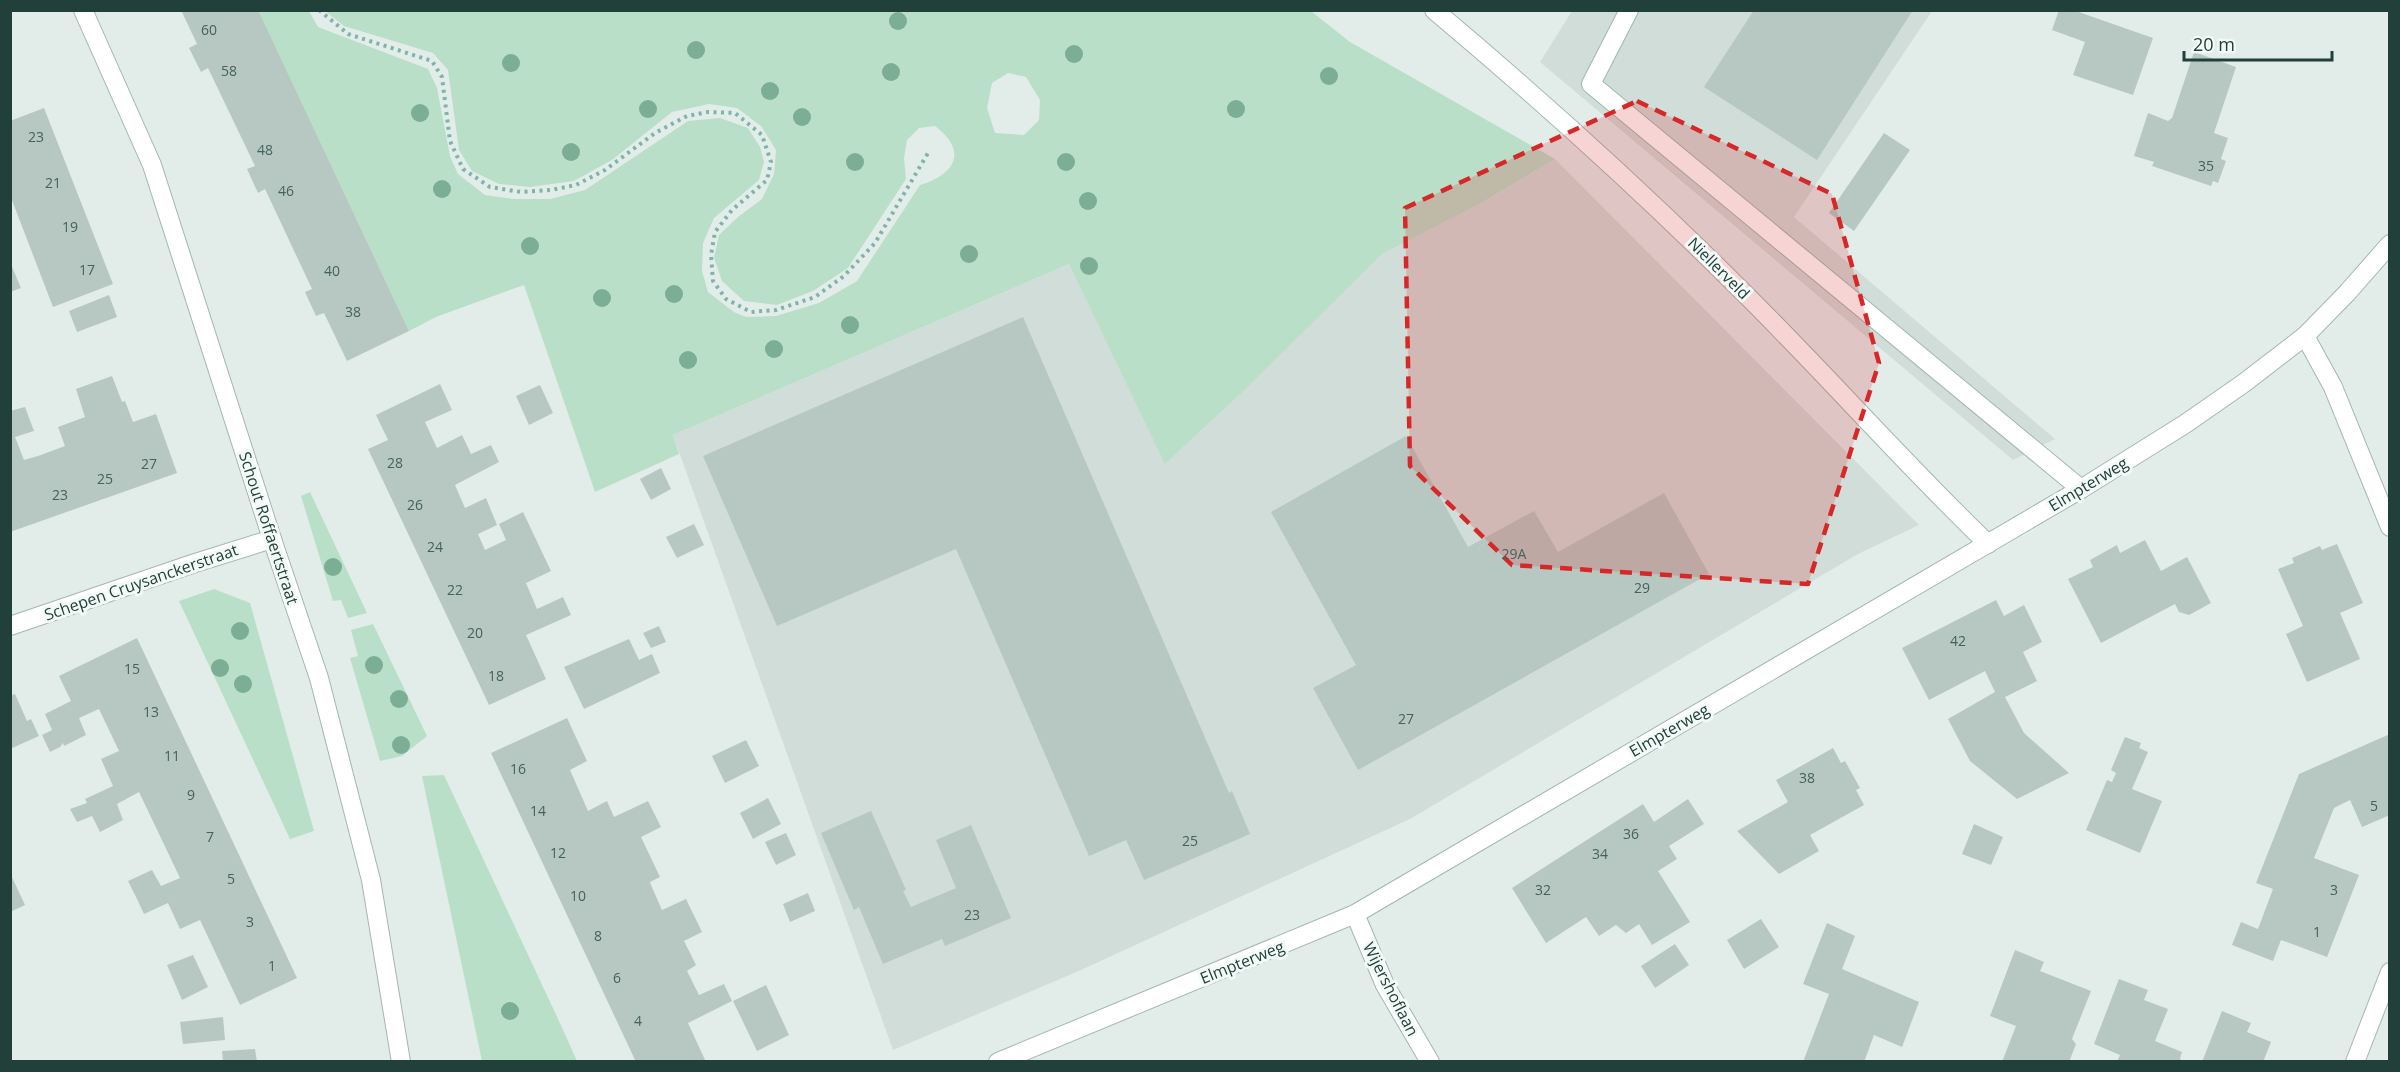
<svg xmlns="http://www.w3.org/2000/svg" width="2400" height="1072" font-family="'Open Sans',sans-serif">
  <style>
    .built { fill: #d0ddd9 }
    .green { fill: #badfc8; fill-rule: evenodd }
    .building { fill: #b7c8c3 }
    .lines { fill: none; stroke-linecap: round; stroke-linejoin: round }
    .minor-casing { stroke: #a4b6b2; stroke-width: 20 }
    .path { stroke: #81b3a8; stroke-width: 4; stroke-dasharray: 3 4.5; stroke-linecap: butt }
    .minor { stroke: #fff; stroke-width: 18 }
    .tree { fill: #7cad95 }
    .marked { fill: #d62828; fill-opacity: 0.2; stroke: #d62828; stroke-width: 4.5; stroke-dasharray: 12 8; stroke-linejoin: round }
    .labels { text-anchor: middle; stroke-width: 6; stroke-linejoin: round; paint-order: stroke }
    .number-label { font-size: 14px; fill: #46625c }
    .street-label { font-size: 16px; fill: #21403a; stroke: #f3f9f7 }
  </style>
  <rect width="100%" height="100%" fill="#e2edea"/>
  <!-- built -->
  <g class="built">
    <path d="M1572,11H1932L1794,217L2055,439L2013,460L1540,62Z"/>
    <path d="M1555,159L1919,525L1858,554L1410,819L1081,970L893,1050L673,435L1069,264L1166,463L1250,385L1382,254L1478,205Z"/>
  </g>
  <!-- green -->
  <g class="green">
    <path d="M258,11H309L318,27L428,69L437,88L450,156L458,174L485,195L513,199H550L585,190L688,121L720,118L748,128L760,147L764,162L759,180L714,218L703,243L702,271L708,292L734,312L746,317L776,316L819,303L857,281L920,185C956,174 968,151 935,126L919,128L907,140L904,158L906,179L848,268L813,291L777,305L744,301L722,281L714,258L719,235L738,217L762,199L774,174L776,150L761,126L737,108L709,104L672,112L612,160L574,181L530,187L499,184L472,171L459,150L448,70L433,53L344,26L325,11H1311L1350,42L1555,159L1478,205L1382,254L1250,385L1165,464L1069,264L673,435L679,454L595,492L524,285L436,317L409,331ZM1008,73L1026,77L1040,100L1039,120L1024,135L995,133L987,108L992,83Z"/>
    <path d="M310,492L367,613L348,618L341,600L333,601L301,496Z"/>
    <path d="M214,589L250,603L314,831L290,839L179,601Z"/>
    <path d="M373,624L427,736L402,756L380,761L350,658L358,656L351,630Z"/>
    <path d="M444,775L559,1021L577,1061H482L422,776Z"/>
  </g>
  <!-- building -->
  <g class="building">
    <path d="M181,10H258L409,331L347,361L324,313L316,316L305,292L312,289L265,189L258,193L247,169L255,166L208,68L201,72L189,48L197,44Z"/>
    <path d="M1754,10H1913L1817,160L1704,87Z"/>
    <path d="M2059,10H2073L2153,38L2133,95L2073,75L2085,42L2052,30Z"/>
    <path d="M2194,52L2236,67L2214,133L2228,138L2221,159L2226,161L2218,183L2213,181L2211,186L2152,166L2154,162L2134,156L2148,113L2168,121L2172,118Z"/>
    <path d="M44,108L113,284L53,307L10,195V121Z"/>
    <path d="M1884,133L1910,150L1854,231L1829,213Z"/>
    <path d="M10,262L21,288L10,292Z"/>
    <path d="M109,295L117,317L77,332L69,311Z"/>
    <path d="M1023,317L1229,793L1232,791L1250,834L1144,880L1126,840L1089,856L956,549L777,626L703,456Z"/>
    <path d="M112,376L122,402L125,401L133,422L156,414L177,473L10,532V411L25,407L34,431L15,437L24,460L38,456L65,446L58,427L85,417L76,389Z"/>
    <path d="M440,384L452,410L425,422L437,448L462,435L471,454L491,445L499,462L455,485L465,508L486,498L497,525L478,534L485,550L506,540L499,524L523,512L551,571L526,583L537,609L563,597L571,615L526,635L546,679L489,705L368,449L388,440L376,415Z"/>
    <path d="M540,385L553,413L529,425L516,396Z"/>
    <path d="M1406,436L1468,547L1534,511L1558,552L1664,493L1709,574L1358,770L1313,688L1356,665L1271,512Z"/>
    <path d="M661,468L671,489L651,500L640,479Z"/>
    <path d="M694,524L704,545L677,558L666,537Z"/>
    <path d="M2145,540L2161,571L2187,557L2211,603L2189,615L2179,612L2175,604L2101,643L2068,579L2093,567L2090,560L2117,545L2120,553Z"/>
    <path d="M2337,544L2363,603L2340,613L2360,659L2307,682L2286,634L2303,626L2278,569L2294,563L2292,558L2320,546L2322,550Z"/>
    <path d="M1996,600L2004,616L2024,605L2042,642L2023,652L2037,681L2005,697L2024,733L2069,773L2017,799L1970,761L1948,719L1995,692L1985,671L1929,700L1902,648Z"/>
    <path d="M659,626L666,642L651,648L643,633Z"/>
    <path d="M137,638L297,978L240,1005L200,920L180,929L168,903L144,914L136,897L128,881L152,870L161,886L180,878L139,792L117,804L123,820L100,832L92,816L77,822L70,809L87,803L85,799L113,786L101,759L119,751L99,709L79,718L86,735L64,746L63,743L60,747L50,752L42,735L52,730L45,714L71,701L59,676Z"/>
    <path d="M629,639L639,660L652,654L660,673L584,709L564,667Z"/>
    <path d="M15,694L27,721L31,719L39,736L10,749V696Z"/>
    <path d="M567,718L587,761L570,770L588,811L607,801L614,817L648,801L661,827L641,837L660,877L650,882L651,885L662,910L686,899L702,932L684,941L696,965L687,971L699,995L724,984L732,1001L688,1023L706,1062H636L491,753Z"/>
    <path d="M2390,734V815L2362,827L2350,800L2334,808L2314,858L2359,875L2327,957L2281,940L2273,961L2232,945L2241,922L2258,929L2273,889L2256,883L2299,774Z"/>
    <path d="M2125,737L2141,743L2139,748L2148,752L2132,789L2162,801L2140,853L2086,830L2107,780L2112,782L2116,773L2111,770Z"/>
    <path d="M746,740L759,766L725,783L712,756Z"/>
    <path d="M1833,748L1841,763L1845,761L1860,788L1856,790L1864,805L1810,835L1819,851L1779,874L1737,831L1788,802L1776,780Z"/>
    <path d="M768,798L781,824L753,839L740,813Z"/>
    <path d="M1688,799L1704,824L1669,846L1677,859L1658,871L1690,922L1652,945L1639,924L1626,933L1616,925L1599,936L1586,917L1546,943L1512,888L1643,804L1654,822Z"/>
    <path d="M871,811L906,890L903,891L911,907L956,888L936,840L971,825L1011,918L945,946L942,939L883,964L859,907L854,910L821,833Z"/>
    <path d="M1974,824L2003,837L1991,865L1962,854Z"/>
    <path d="M786,833L796,855L776,865L765,842Z"/>
    <path d="M10,873L25,905L10,912Z"/>
    <path d="M808,893L815,911L790,922L783,904Z"/>
    <path d="M1761,919L1779,947L1744,969L1727,940Z"/>
    <path d="M1827,923L1855,936L1842,969L1919,1002L1902,1047L1874,1035L1864,1062H1803L1829,994L1803,984Z"/>
    <path d="M1675,944L1689,965L1655,988L1641,966Z"/>
    <path d="M2015,950L2044,962L2040,971L2091,991L2072,1039L2076,1044L2069,1062H2002L2016,1026L1990,1016Z"/>
    <path d="M193,955L208,987L182,1000L167,965Z"/>
    <path d="M2119,979L2148,990L2144,1000L2168,1009L2155,1041L2182,1052L2180,1058L2182,1062H2117L2120,1055L2094,1044Z"/>
    <path d="M766,985L789,1035L757,1051L733,1001Z"/>
    <path d="M2222,1011L2251,1023L2247,1032L2271,1042L2263,1062H2202Z"/>
    <path d="M223,1017L225,1040L183,1044L180,1022Z"/>
    <path d="M255,1049L257,1062H223L222,1051Z"/>
  </g>
  <g class="lines">
    <defs>
      <g id="minor">
        <path d="M83,10L152,165L272,539L319,678L371,880L401,1062"/>
        <path d="M1434,10C1540,99 1642,191 1740,289C1824,372 1902,461 1988,544"/>
        <path d="M1629,10L1591,84L2081,489"/>
        <path d="M2305,336L2333,387L2390,527"/>
        <path d="M10,626L195,563L272,539"/>
        <path d="M1355,914L1385,985L1430,1062"/>
        <path d="M998,1062L1355,914L2081,489L2185,424L2244,383L2305,336L2347,293L2390,244"/>
        <path d="M2355,1062L2390,972"/>
      </g>
    </defs>
    <!-- minor casing -->
    <use href="#minor" class="minor-casing"/>
    <!-- path -->
    <path class="path" d="M319,10L348,34L432,61L442,77L450,141L463,169L490,187L521,192L551,190L576,185L605,170L655,133L687,116L708,112L735,113L762,135L771,162L767,180L732,210L715,232L711,255L713,281L726,299L751,312L776,310L815,297L844,276L875,243L928,153"/>
    <!-- minor -->
    <use href="#minor" class="minor"/>
  </g>
  <!-- trees -->
  <g class="tree">
    <circle cx="898" cy="21" r="9"/>
    <circle cx="696" cy="50" r="9"/>
    <circle cx="1074" cy="54" r="9"/>
    <circle cx="511" cy="63" r="9"/>
    <circle cx="891" cy="72" r="9"/>
    <circle cx="1329" cy="76" r="9"/>
    <circle cx="770" cy="91" r="9"/>
    <circle cx="648" cy="109" r="9"/>
    <circle cx="1236" cy="109" r="9"/>
    <circle cx="420" cy="113" r="9"/>
    <circle cx="802" cy="117" r="9"/>
    <circle cx="571" cy="152" r="9"/>
    <circle cx="855" cy="162" r="9"/>
    <circle cx="1066" cy="162" r="9"/>
    <circle cx="442" cy="189" r="9"/>
    <circle cx="1088" cy="201" r="9"/>
    <circle cx="530" cy="246" r="9"/>
    <circle cx="969" cy="254" r="9"/>
    <circle cx="1089" cy="266" r="9"/>
    <circle cx="674" cy="294" r="9"/>
    <circle cx="602" cy="298" r="9"/>
    <circle cx="850" cy="325" r="9"/>
    <circle cx="774" cy="349" r="9"/>
    <circle cx="688" cy="360" r="9"/>
    <circle cx="333" cy="567" r="9"/>
    <circle cx="240" cy="631" r="9"/>
    <circle cx="374" cy="665" r="9"/>
    <circle cx="220" cy="668" r="9"/>
    <circle cx="243" cy="684" r="9"/>
    <circle cx="399" cy="699" r="9"/>
    <circle cx="401" cy="745" r="9"/>
    <circle cx="510" cy="1011" r="9"/>
  </g>
  <!-- marked area -->
  <path class="marked" d="M1637,101L1832,194L1879,363L1808,584L1512,565L1410,466L1405,208Z"/>
  <g class="labels">
    <!-- number labels -->
    <g class="number-label">
      <text x="209" y="35">60</text>
      <text x="229" y="76">58</text>
      <text x="36" y="142">23</text>
      <text x="265" y="155">48</text>
      <text x="2206" y="171">35</text>
      <text x="53" y="188">21</text>
      <text x="286" y="196">46</text>
      <text x="70" y="232">19</text>
      <text x="87" y="275">17</text>
      <text x="332" y="276">40</text>
      <text x="353" y="317">38</text>
      <text x="395" y="468">28</text>
      <text x="149" y="469">27</text>
      <text x="105" y="484">25</text>
      <text x="60" y="500">23</text>
      <text x="415" y="510">26</text>
      <text x="435" y="552">24</text>
      <text x="1514" y="559">29A</text>
      <text x="1642" y="593">29</text>
      <text x="455" y="595">22</text>
      <text x="475" y="638">20</text>
      <text x="1958" y="646">42</text>
      <text x="132" y="674">15</text>
      <text x="496" y="681">18</text>
      <text x="151" y="717">13</text>
      <text x="1406" y="724">27</text>
      <text x="172" y="761">11</text>
      <text x="518" y="774">16</text>
      <text x="1807" y="783">38</text>
      <text x="191" y="800">9</text>
      <text x="2374" y="811">5</text>
      <text x="538" y="816">14</text>
      <text x="1631" y="839">36</text>
      <text x="210" y="842">7</text>
      <text x="1190" y="846">25</text>
      <text x="558" y="858">12</text>
      <text x="1600" y="859">34</text>
      <text x="231" y="884">5</text>
      <text x="1543" y="895">32</text>
      <text x="2334" y="895">3</text>
      <text x="578" y="901">10</text>
      <text x="972" y="920">23</text>
      <text x="250" y="927">3</text>
      <text x="2317" y="937">1</text>
      <text x="598" y="941">8</text>
      <text x="272" y="971">1</text>
      <text x="617" y="983">6</text>
      <text x="638" y="1026">4</text>
    </g>
    <!-- street labels -->
    <g class="street-label">
      <text transform="translate(1719 268) rotate(45)" y="6">Niellerveld</text>
      <text transform="translate(2088 484) rotate(-31)" y="6">Elmpterweg</text>
      <text transform="translate(269 528) rotate(72)" y="6">Schout Roffaertstraat</text>
      <text transform="translate(141 582) rotate(-19)" y="6">Schepen Cruysanckerstraat</text>
      <text transform="translate(1669 730) rotate(-30)" y="6">Elmpterweg</text>
      <text transform="translate(1242 962) rotate(-22)" y="6">Elmpterweg</text>
      <text transform="translate(1391 989) rotate(63)" y="6">Wijershoflaan</text>
    </g>
  </g>
  <!-- border -->
  <rect width="2400" height="1072" fill="none" stroke="#21403a" stroke-width="24"/>
  <!-- scale -->
  <path d="M2184 51v9h148v-9" fill="none" stroke="#21403a" stroke-width="3"/>
  <text x="2193" y="51" font-size="18" fill="#21403a" stroke="#f3f9f7" stroke-width="4.5" paint-order="stroke">20 m</text>
</svg>
